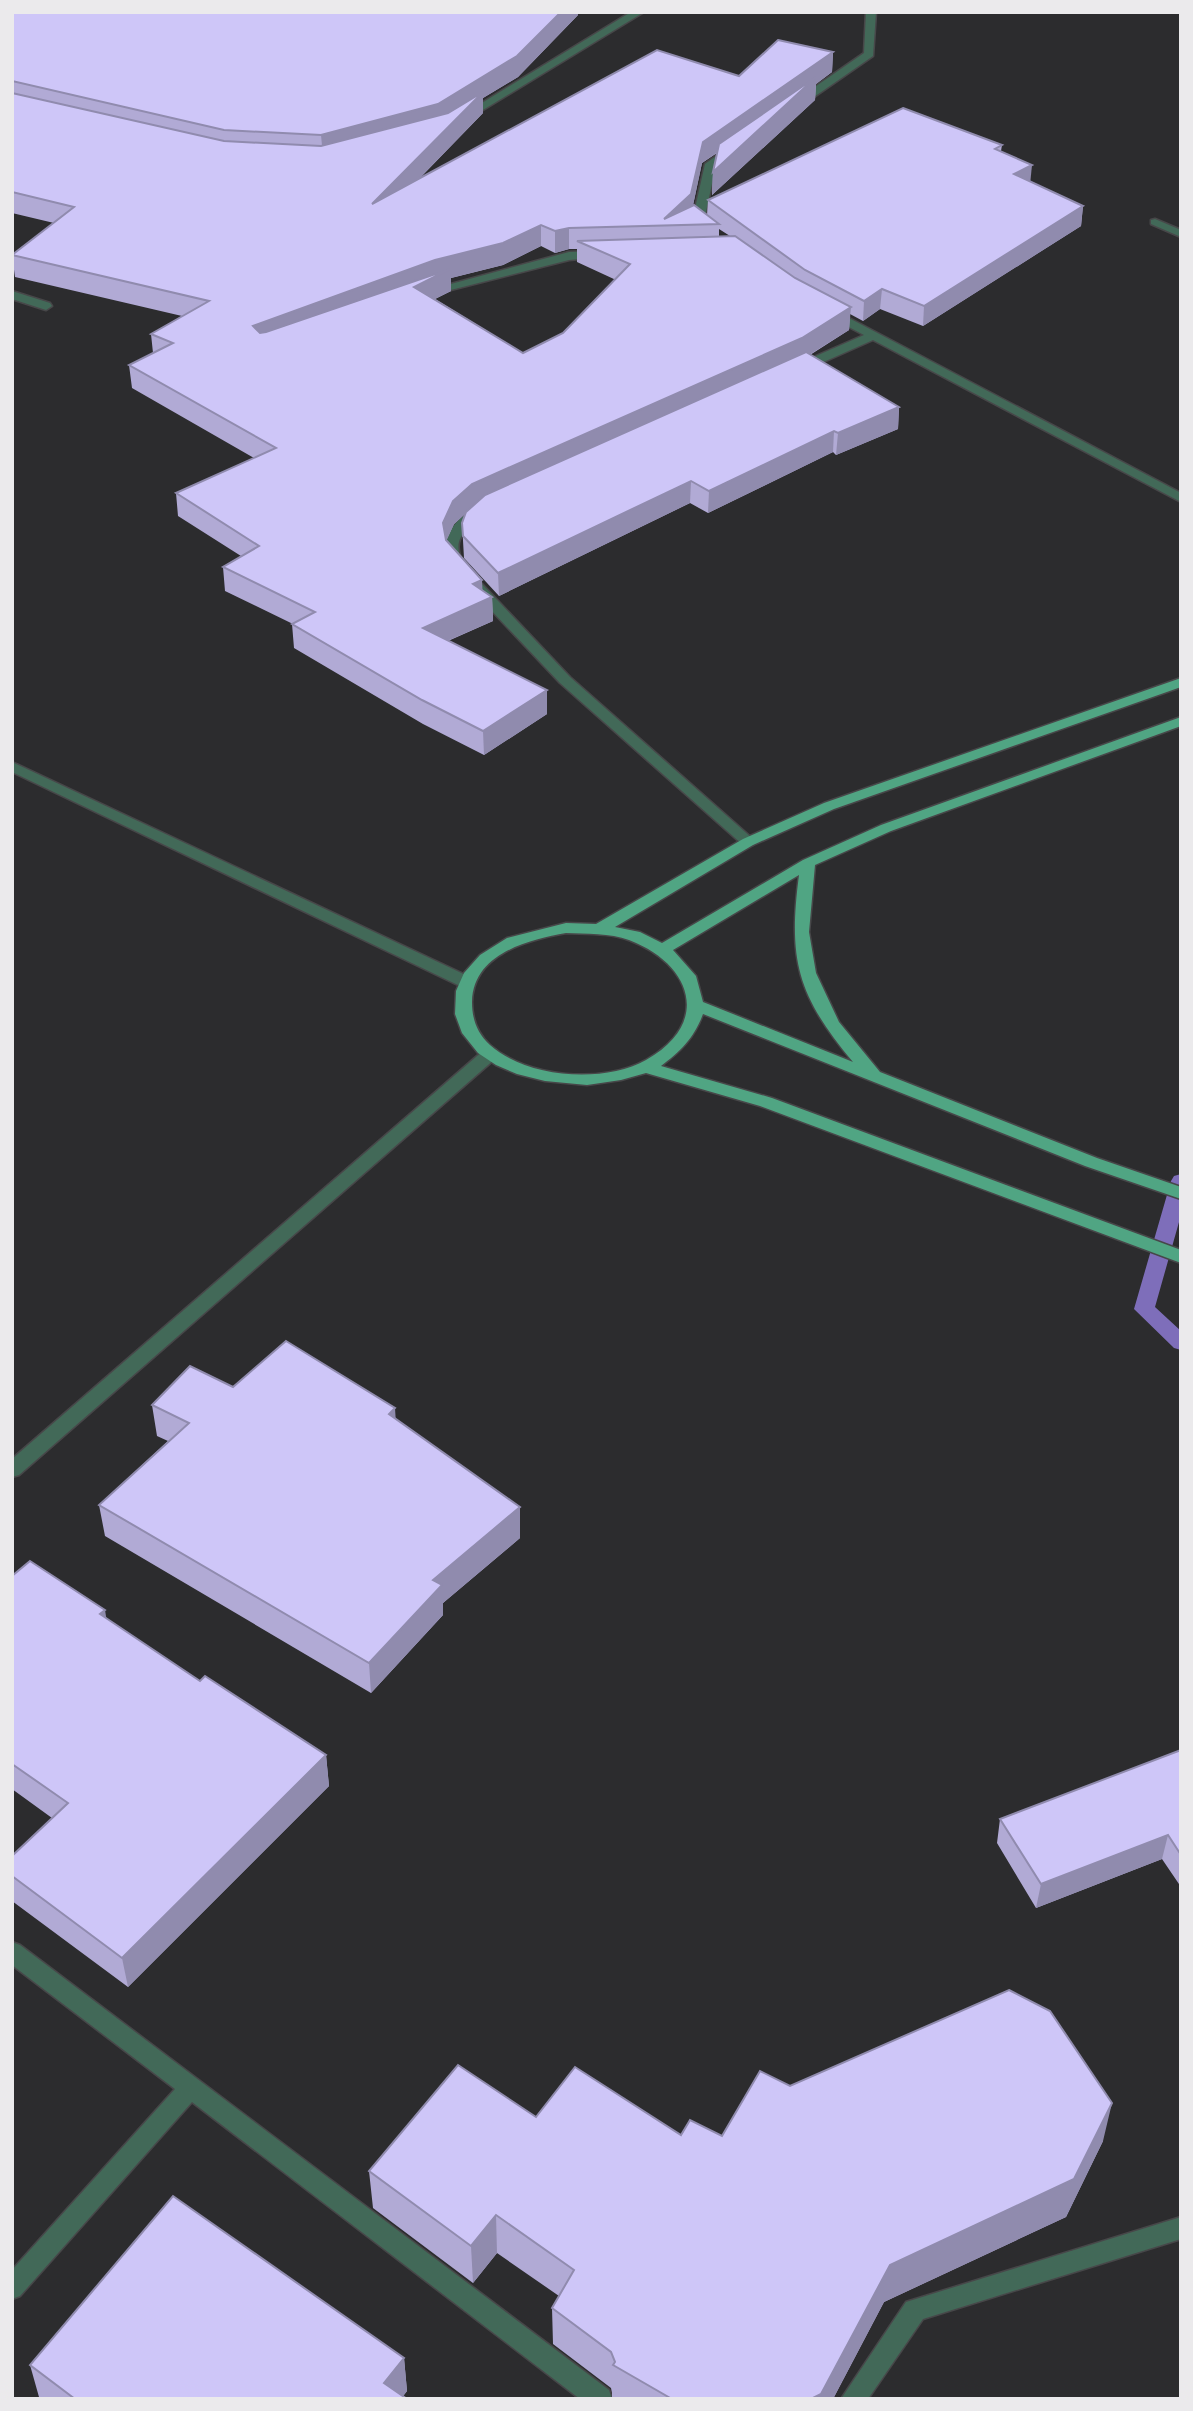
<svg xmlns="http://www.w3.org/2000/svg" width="1193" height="2411" font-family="'PT Sans Narrow',sans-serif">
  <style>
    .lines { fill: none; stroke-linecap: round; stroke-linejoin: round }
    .stream { fill: #7e6eba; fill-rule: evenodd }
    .minor-casing { stroke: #474749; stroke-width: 3 }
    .major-casing { stroke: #474749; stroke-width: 3 }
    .minor { fill: #426958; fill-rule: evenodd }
    .major { fill: #50a583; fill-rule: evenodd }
    .wall { fill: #b1aad5; fill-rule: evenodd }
    .shaded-wall { fill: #908bae }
    .building { fill: #cec6f8; stroke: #908bae; stroke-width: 2 }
  </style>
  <rect width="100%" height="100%" fill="#2c2c2e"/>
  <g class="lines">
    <!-- stream -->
    <path class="stream" d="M1181,1174V1215L1155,1307L1181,1331V1350L1174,1348L1134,1309L1171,1181L1174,1176Z"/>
    <defs>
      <g id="minor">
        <path d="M631,12H644L468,119L459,117Z"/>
        <path d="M866,12H876L873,56L801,106H793V102L864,53Z"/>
        <path d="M730,146L740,148L716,165L704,221L713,228L703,230L692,222L705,164Z"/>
        <path d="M1155,219L1181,230V237L1151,224V220Z"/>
        <path d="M598,251L602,253V257L569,260L431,295L425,291L569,252Z"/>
        <path d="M12,291L50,303L52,306L46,310L12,299Z"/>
        <path d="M828,307L1181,493V502L873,340L801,372H793V366L864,335L824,314L822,311Z"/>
        <path d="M481,507L488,511C470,529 447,536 465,566L458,570L453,569C436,543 453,516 481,507Z"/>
        <path d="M477,583L482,584L570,677L753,839L756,842L753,845H743L560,683L472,590V584Z"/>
        <path d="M12,762L472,978L474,982L472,986H460L12,772Z"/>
        <path d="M490,1049L496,1050L498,1054L496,1058L19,1475L12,1477V1459L484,1050Z"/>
        <path d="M12,1942L20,1945L609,2390L612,2399H580L192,2102L20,2296L12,2299V2270L175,2089L12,1965Z"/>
        <path d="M1181,2217V2239L923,2319L868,2399H841L906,2302Z"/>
      </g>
      <path id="major" d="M1181,678V687L834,809L753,845L615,927L640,932L662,943L803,860L881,825L1181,717V726L891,831L815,865L809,932L816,973L839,1022L880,1072L1097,1158L1181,1187V1199L1085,1166L703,1014C694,1038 681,1051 661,1066L772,1098L1181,1250V1263L760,1106L646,1073L621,1080L587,1085L545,1081L517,1074L496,1065L478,1053L462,1033L455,1014L456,991L464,973L480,955L507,938L566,923L596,924L743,839L824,803ZM799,875C788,960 797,995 853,1062L703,1002L696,976L673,950ZM566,933C586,934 610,933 629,940C692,964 712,1023 646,1060C603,1084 527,1078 490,1045C477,1033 472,1019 472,1002C473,954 527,940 566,933Z"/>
    </defs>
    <!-- minor casing -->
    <use href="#minor" class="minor-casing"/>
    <!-- major casing -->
    <use href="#major" class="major-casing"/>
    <!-- minor -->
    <use href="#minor" class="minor"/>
    <!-- major -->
    <use href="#major" class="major"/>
  </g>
  <!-- wall -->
  <g class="wall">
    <path d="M12,12L578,15L518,77L483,98V113L419,179L739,76L833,52L832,72L816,84L815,100L712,195L713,172L717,153L702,163L693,205L707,215L708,200L1002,145L1001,151L1031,182L1083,206L1081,226L923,326L880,309L863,321L850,314L849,330L810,355L899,407L898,429L836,455L833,452L708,513L690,503L499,596L464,558L462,523L466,513L454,524L446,541L482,580V591L492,597L493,621L448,641L547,690V714L484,755L423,724L294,648L292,624H293L225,591L223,567L241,556L178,516L176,493L254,458L132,388L129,365L153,353L151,334L182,316L15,277L12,255L54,223L12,213ZM719,229L730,236H719ZM541,246L555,253L569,249H577V262L616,280L563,333L523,353L435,299L451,291V278L503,265Z"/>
    <path d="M233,1387L396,1419L520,1538L443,1603V1615L371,1693L105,1536L99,1505L168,1441L157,1436L152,1405Z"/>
    <path d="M12,1576L106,1619L200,1681L326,1755L329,1786L128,1987L12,1901V1856L52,1818L12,1789Z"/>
    <path d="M1181,1750V1887L1162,1859L1036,1908L997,1843L1000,1819Z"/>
    <path d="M790,2086L1103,2141L1066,2217L884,2302L833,2399H612V2393L611,2388L553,2344L552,2308L559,2296L497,2253L473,2283L373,2208L369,2171L536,2117L681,2135L722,2136Z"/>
    <path d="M404,2358L407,2391L403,2396L407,2399H41L39,2397L30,2365Z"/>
  </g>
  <!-- shaded-wall -->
  <g class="shaded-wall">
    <path d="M561,12H578V15L518,77L483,98V113L373,226L323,156L321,135Z"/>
    <path d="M833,52L832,72L816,84L815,100L712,195L713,172L787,104L702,163L691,215L664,219L703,142Z"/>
    <path d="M1032,165L1030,185L1014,174Z"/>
    <path d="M1083,206L1081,226L923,326L924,306Z"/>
    <path d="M541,225V246L503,265L451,278V291L415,309L255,348L253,326L435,260Z"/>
    <path d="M569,228V249L555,253V231Z"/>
    <path d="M882,289L880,309L863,321L864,301Z"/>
    <path d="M851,307L849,330L801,360L473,507L454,524L444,546L443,523L453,501L472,484Z"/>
    <path d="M899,407L898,429L836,455L838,433Z"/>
    <path d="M834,431L833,452L708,513L709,491Z"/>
    <path d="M691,481L690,503L499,596L498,573Z"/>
    <path d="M482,580L483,601L492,597L493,621L424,651L423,628L473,584Z"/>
    <path d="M547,690V714L484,755L483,731Z"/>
    <path d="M395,1408L397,1439L389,1414Z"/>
    <path d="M520,1507V1538L443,1603V1615L371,1693L369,1663L433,1580Z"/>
    <path d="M105,1610L110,1641L100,1614Z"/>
    <path d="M326,1755L329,1786L128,1987L122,1958Z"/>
    <path d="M1168,1835L1162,1859L1036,1908L1041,1884Z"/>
    <path d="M1112,2103L1103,2141L1066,2217L884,2302L833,2399H811L890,2265Z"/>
    <path d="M496,2215L497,2253L473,2283L471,2246Z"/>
    <path d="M404,2358L407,2391L401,2399L384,2383Z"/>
  </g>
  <!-- building -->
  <g class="building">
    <path d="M12,12H561L517,56L438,104L321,135L224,130L12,81Z"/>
    <path d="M778,40L833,52L703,142L691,194L664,219L694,205L719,224L569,228L555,231L541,225L503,243L435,260L253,326L260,333L266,332L450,269L414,287L523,353L563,333L630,264L577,241L735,236L795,278L851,307L802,338L472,484L453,501L443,523L446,540L482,580L473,584L492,597L423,628L547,690L483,731L422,700L292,624L315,612L223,567L259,546L176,493L276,448L129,365L173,343L151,334L209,301L12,255L74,207L12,192V93L224,141L321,146L448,113L483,92L372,204L657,50L739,76Z"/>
    <path d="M816,77L713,172L719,144Z"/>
    <path d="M903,108L1002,145L995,149L1032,165L1014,174L1083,206L924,306L882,289L864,301L805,270L708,200Z"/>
    <path d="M806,352L899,407L838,433L834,431L709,491L691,481L498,573L463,536L462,523L466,512L485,495Z"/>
    <path d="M286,1341L395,1408L389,1414L520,1507L433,1580L442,1585L369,1663L99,1505L189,1423L152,1405L190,1366L233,1387Z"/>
    <path d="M30,1561L105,1610L100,1614L200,1681L205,1676L326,1755L122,1958L12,1876V1856L68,1803L12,1764V1576Z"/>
    <path d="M1181,1750V1855L1168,1835L1041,1884L1000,1819Z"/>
    <path d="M1009,1990L1050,2011L1112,2103L1074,2179L890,2265L821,2394L811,2399H672L613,2365L615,2362L611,2352L552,2308L574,2270L496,2215L471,2246L369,2171L458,2065L536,2117L575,2067L681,2135L690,2120L722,2136L760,2071L790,2086Z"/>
    <path d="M173,2196L404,2358L384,2383L407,2399H75L30,2365Z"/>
  </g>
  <!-- border -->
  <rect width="1193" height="2411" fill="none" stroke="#ebeaec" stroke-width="28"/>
</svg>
